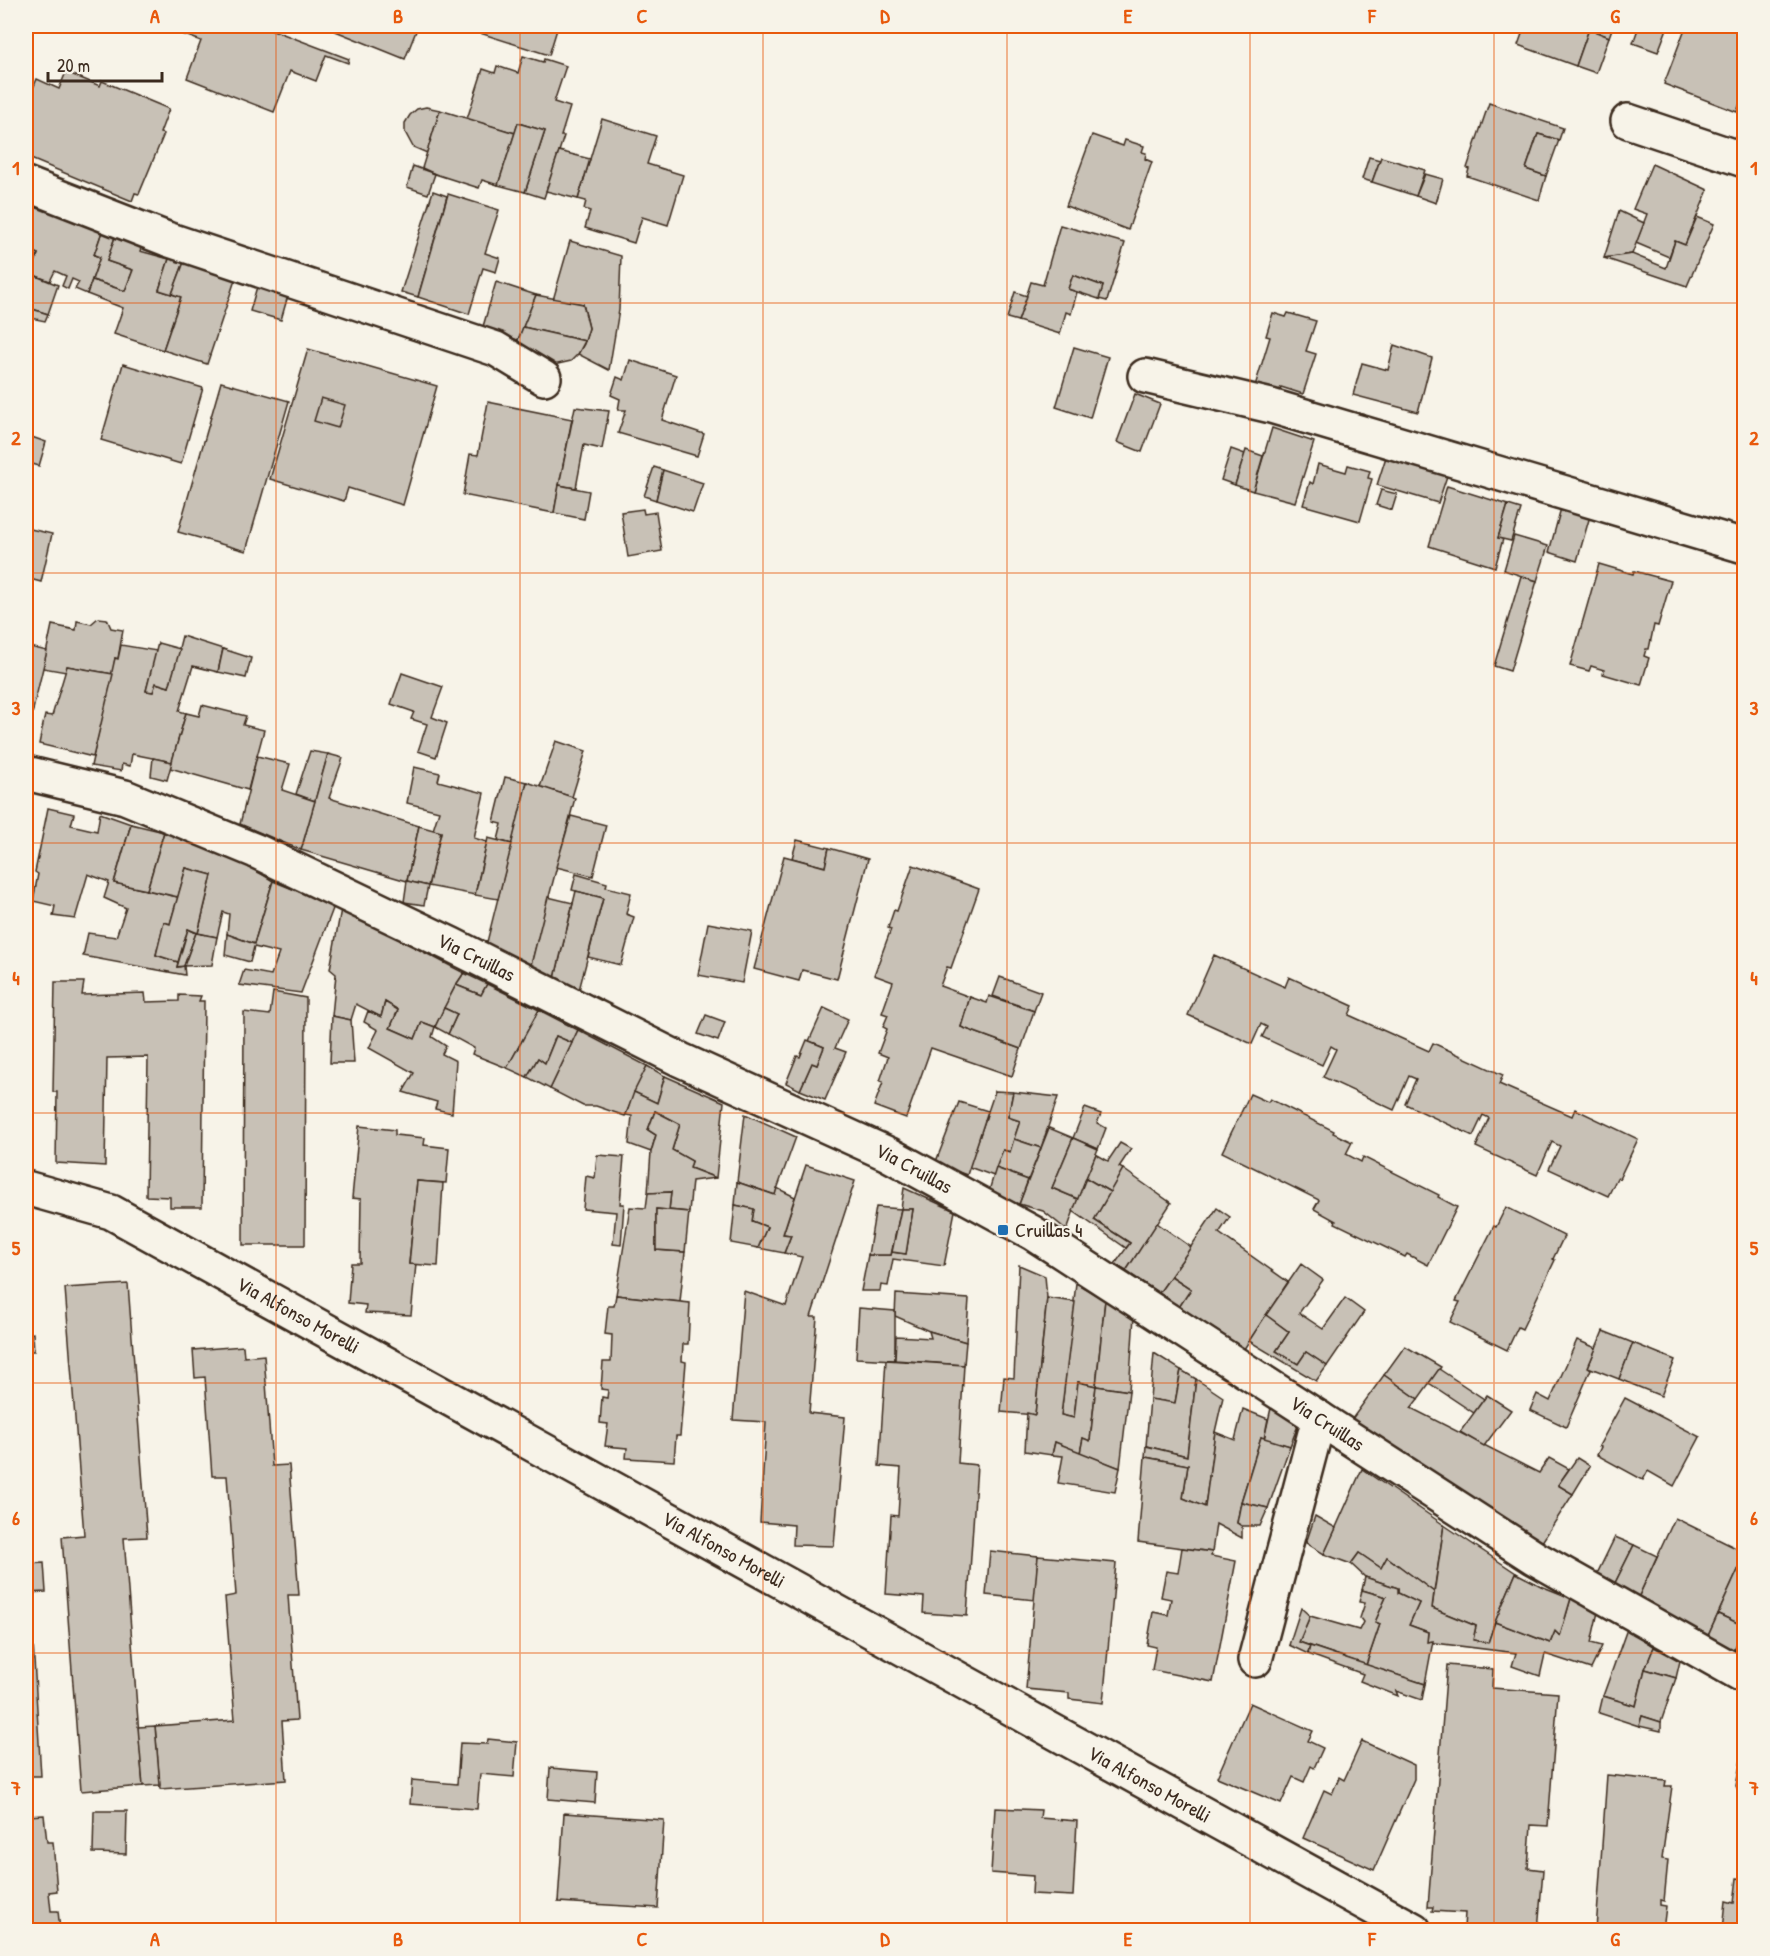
<svg xmlns="http://www.w3.org/2000/svg" width="1770" height="1956" font-family="'Patrick Hand',sans-serif">
  <style>
    .building { fill: #c8c1b6; stroke: #3b2a1e; stroke-width: 1.5 }
    .lines { fill: none; stroke-linecap: round; stroke-linejoin: round }
    .minor-casing { stroke: #3b2a1e; stroke-width: 38 }
    .minor { stroke: #f7f3e8; stroke-width: 33 }
    .grid { fill: none; stroke: #e8590c; stroke-width: 1.5; stroke-opacity: 0.55 }
    .poi-dot { fill: #1f6fb2; stroke: #f7f3e8; stroke-width: 2 }
    .labels { text-anchor: middle; stroke-width: 4.5; stroke-linejoin: round; paint-order: stroke }
    .street-label { font-size: 20px; fill: #3b2a1e; stroke: #f7f3e8 }
    .poi-label { font-size: 20px; fill: #3b2a1e; stroke: #f7f3e8; text-anchor: start }
    .neatline { fill: none; stroke: #e8590c; stroke-width: 2 }
    .grid-label { font-size: 20px; text-anchor: middle; font-weight: bold; fill: #e8590c }
  </style>
  <rect width="100%" height="100%" fill="#f7f3e8"/>
  <filter id="ink" filterUnits="userSpaceOnUse"><feTurbulence type="fractalNoise" baseFrequency=".0167" numOctaves="2"/><feDisplacementMap in="SourceGraphic" scale="12" xChannelSelector="R" yChannelSelector="G"/><feConvolveMatrix kernelMatrix="1 2 1 2 8 2 1 2 1" color-interpolation-filters="sRGB"/></filter>
  <g filter="url(#ink)">
    <!-- building -->
    <g class="building">
      <path d="M161,26H262L349,59L348,63L326,55L316,81L290,71L274,112L187,78L201,41Z"/>
      <path d="M323,26H418L405,59Z"/>
      <path d="M458,26H558L549,55Z"/>
      <path d="M1516,26H1613L1609,37L1589,29L1576,66L1518,45L1522,34L1514,31Z"/>
      <path d="M1639,26H1668L1658,52L1633,43Z"/>
      <path d="M1686,26H1722L1744,34V91L1737,112L1664,84Z"/>
      <path d="M1589,29L1609,37L1596,73L1576,66Z"/>
      <path d="M523,56L543,62L544,59L566,66L554,102L570,107L561,136H564L544,198L525,192L545,131L518,123L515,133L467,119L483,69L495,73L497,66L518,73Z"/>
      <path d="M66,72L100,86L102,81L169,109L160,133L164,134L139,194L135,193L132,201L26,157V83L34,86L37,79L59,89Z"/>
      <path d="M1489,103L1563,128L1559,140L1538,134L1526,169L1546,176L1539,200L1467,176L1469,169L1467,168Z"/>
      <path d="M426,107L440,110L427,153L413,147L405,132V123L410,115L417,109Z"/>
      <path d="M440,110L515,133L498,185L482,180L479,188L435,174L422,168Z"/>
      <path d="M602,119L656,136L647,164L683,175L668,225L642,217L634,243L585,228L590,211L584,209L586,201L578,199Z"/>
      <path d="M518,123L545,131L525,192L498,185Z"/>
      <path d="M1538,134L1559,140L1546,176L1526,169Z"/>
      <path d="M1092,135L1123,146L1125,140L1144,146L1142,152L1146,153L1145,159L1152,162L1128,230L1066,206Z"/>
      <path d="M559,151L590,159L578,199L546,191Z"/>
      <path d="M1369,157L1380,160L1372,182L1362,179Z"/>
      <path d="M1381,157L1425,170L1416,196L1372,182Z"/>
      <path d="M1652,164L1708,190L1685,245L1675,241L1669,257L1636,243L1647,214L1633,209Z"/>
      <path d="M413,166L435,174L428,194L407,187Z"/>
      <path d="M1425,174L1443,179L1436,203L1416,196Z"/>
      <path d="M433,191L447,196L418,297L401,292Z"/>
      <path d="M448,194L499,210L485,253L500,258L496,272L483,268L469,314L418,297Z"/>
      <path d="M31,199L104,226L94,255L100,257L87,294L75,289L79,282L72,279L68,289L62,286L66,276L55,271L50,281L31,274L38,254L26,250V213Z"/>
      <path d="M1619,211L1644,223L1632,254L1604,258Z"/>
      <path d="M1697,217L1714,224L1687,286L1604,258L1632,254L1666,268L1675,241L1685,245Z"/>
      <path d="M1060,225L1125,243L1107,301L1099,299L1103,286L1073,275L1068,289L1077,292L1071,314L1066,312L1060,334L1018,321L1031,282L1043,285Z"/>
      <path d="M104,226L117,231L107,261L133,270L125,291L92,280L100,257L94,255Z"/>
      <path d="M117,231L144,241L140,251L169,259L159,290L181,297L163,350L114,334L123,308L87,294L92,280L125,291L133,270L107,261Z"/>
      <path d="M570,241L621,256L619,310L609,370L578,354L584,344L589,328L583,304L553,300Z"/>
      <path d="M26,250L38,254L31,274L58,285L48,314L26,307Z"/>
      <path d="M169,259L184,262L172,294L159,290Z"/>
      <path d="M184,262L236,277L207,364L163,350L181,297L172,294Z"/>
      <path d="M1073,275L1103,286L1099,299L1068,289Z"/>
      <path d="M496,282L536,295L518,340L482,330Z"/>
      <path d="M258,283L289,292L281,320L250,311Z"/>
      <path d="M1015,292L1027,296L1018,321L1007,318Z"/>
      <path d="M536,295L583,304L589,328L585,341L523,327Z"/>
      <path d="M26,307L48,314L45,321L26,317Z"/>
      <path d="M1273,313L1286,317L1288,313L1316,321L1306,351L1316,354L1303,394L1281,387L1279,394L1255,386L1270,337L1266,336Z"/>
      <path d="M523,327L585,341L578,354L571,361L545,367L528,358L518,340Z"/>
      <path d="M1394,345L1432,358L1418,412L1353,395L1362,363L1388,370Z"/>
      <path d="M1074,347L1108,357L1090,418L1056,407Z"/>
      <path d="M308,349L437,386L403,505L348,488L344,501L270,479Z"/>
      <path d="M630,360L676,375L662,420L704,434L697,456L618,433L626,410H618L620,399L611,395L617,377L624,380Z"/>
      <path d="M123,364L203,388L181,464L101,440Z"/>
      <path d="M221,382L289,401L246,551L178,532Z"/>
      <path d="M1135,394L1160,404L1142,452L1117,442Z"/>
      <path d="M321,398L345,405L338,428L314,421Z"/>
      <path d="M488,402L572,419L554,513L463,495L470,454L478,455Z"/>
      <path d="M575,407L609,411L602,449L584,445L576,488L559,485Z"/>
      <path d="M1272,428L1314,442L1295,502L1253,491Z"/>
      <path d="M26,435L46,442L39,466L26,462Z"/>
      <path d="M1231,449L1245,454L1235,485L1221,480Z"/>
      <path d="M1246,450L1263,456L1253,491L1235,485Z"/>
      <path d="M1386,457L1447,476L1438,503L1377,485Z"/>
      <path d="M1318,464L1346,472L1348,465L1370,471L1368,478L1372,479L1360,521L1303,505L1310,482L1313,484Z"/>
      <path d="M654,467L663,470L656,500L644,496Z"/>
      <path d="M663,470L703,483L693,512L656,500Z"/>
      <path d="M559,485L589,491L584,519L554,513Z"/>
      <path d="M1447,486L1508,505L1498,538L1503,539L1495,567L1429,546Z"/>
      <path d="M1381,490L1397,494L1392,510L1376,505Z"/>
      <path d="M1508,505L1521,509L1511,541L1498,538Z"/>
      <path d="M1561,508L1590,516L1577,561L1549,552Z"/>
      <path d="M643,509L644,514L656,512L662,551L628,557L621,512Z"/>
      <path d="M26,528L52,534L41,582L26,578Z"/>
      <path d="M1514,536L1548,546L1537,581L1504,570Z"/>
      <path d="M1599,564L1633,574L1634,571L1671,581L1658,626L1654,625L1649,649H1646L1644,656L1649,658L1641,685L1603,674L1604,670L1591,666L1589,671L1570,666Z"/>
      <path d="M1521,576L1537,581L1510,671L1494,666Z"/>
      <path d="M98,618L107,619L111,628L123,630L118,659L115,658L113,674L67,666L66,672L43,668L52,625L76,630L77,621L91,624Z"/>
      <path d="M182,636L223,649L218,672L193,666L179,711L186,713L172,762L132,754L130,766L122,764L121,771L91,766L115,658L118,659L121,645L157,651L146,691L153,692L156,683L169,687Z"/>
      <path d="M158,643L180,649L169,687L156,683L153,692L146,691Z"/>
      <path d="M26,646L47,651L33,710L26,709Z"/>
      <path d="M223,649L251,658L246,678L218,672Z"/>
      <path d="M67,666L113,674L93,757L39,744L45,715L52,716Z"/>
      <path d="M402,673L443,687L432,717L447,723L436,757L418,751L427,724L411,719L414,712L391,704Z"/>
      <path d="M202,705L246,716L243,725L264,730L248,790L170,768L186,713L199,716Z"/>
      <path d="M26,709L33,710L26,743Z"/>
      <path d="M556,741L586,751L572,797L540,787Z"/>
      <path d="M310,751L328,754L315,801L296,794Z"/>
      <path d="M328,754L343,758L329,798L419,826L407,881L301,850Z"/>
      <path d="M257,756L290,764L282,790L315,801L301,850L240,824Z"/>
      <path d="M153,758L172,762L167,780L151,776Z"/>
      <path d="M414,767L440,773L438,781L484,793L474,838L487,842L475,895L428,886L441,832L433,830L439,811L407,803Z"/>
      <path d="M505,777L527,782L512,844L498,840L502,824L494,822Z"/>
      <path d="M527,782L575,798L530,969L486,946Z"/>
      <path d="M48,808L74,814L71,825L97,831L100,813L131,824L114,883L178,897L170,924L164,922L156,955L178,962L177,967L184,966L185,975L83,956L88,933L116,937L126,908L104,898L109,882L88,874L75,919L53,916L55,906L33,901L38,874L35,872Z"/>
      <path d="M571,816L606,825L593,876L556,867Z"/>
      <path d="M131,824L164,832L147,890L114,883Z"/>
      <path d="M419,826L441,832L428,886L407,881Z"/>
      <path d="M164,832L252,868L273,881L254,944L227,934L229,914L223,912L217,937L198,933L212,875L186,868L178,897L147,890Z"/>
      <path d="M488,838L512,844L498,899L475,895Z"/>
      <path d="M797,840L829,848L825,867L792,858Z"/>
      <path d="M829,848L868,859L837,979L802,970L799,981L754,969L784,856L825,867Z"/>
      <path d="M913,865L979,889L951,968L947,967L940,986L970,997L961,1027L1021,1049L1012,1076L931,1048L906,1118L874,1106L883,1082L880,1081L888,1057L878,1053L887,1029L883,1027L888,1015L882,1013L893,982L874,975L891,929L888,928L894,910L897,911Z"/>
      <path d="M186,868L212,875L198,933L188,929L178,962L156,955L164,922L170,924Z"/>
      <path d="M576,874L607,883L606,887L631,893L626,914L634,917L621,965L588,957L603,898L572,890Z"/>
      <path d="M273,881L334,906L301,993L239,985L244,970L271,975L279,953L254,947L250,962L225,955L227,934L254,944Z"/>
      <path d="M407,881L428,886L424,905L404,902Z"/>
      <path d="M576,891L603,898L578,994L554,982Z"/>
      <path d="M548,897L573,903L554,982L530,969Z"/>
      <path d="M341,909L464,973L456,985L435,1027L422,1022L415,1039L390,1028L398,1010L385,1002L381,1017L356,1004L351,1020L332,1016L336,974L330,969Z"/>
      <path d="M708,923L752,931L742,983L698,975Z"/>
      <path d="M188,929L196,933L184,966L177,967Z"/>
      <path d="M196,933L217,937L212,965L184,966Z"/>
      <path d="M1214,955L1285,987L1289,977L1353,1006L1349,1015L1429,1051L1433,1043L1503,1075L1499,1084L1572,1116L1575,1109L1638,1139L1619,1179L1617,1178L1608,1196L1549,1169L1560,1146L1552,1142L1537,1175L1476,1147L1489,1118L1483,1115L1473,1136L1405,1104L1416,1079L1409,1076L1394,1110L1323,1077L1336,1049L1331,1046L1322,1065L1262,1037L1267,1027L1261,1024L1252,1044L1188,1015Z"/>
      <path d="M464,973L487,984L481,995L456,985Z"/>
      <path d="M1000,977L1041,992L1034,1011L993,996Z"/>
      <path d="M55,982H84L82,995L145,993L146,1002L179,1001V995L201,996L199,1001H204L202,1207H170V1197L146,1196L148,1057L107,1058L105,1166L56,1163L57,1092H53Z"/>
      <path d="M487,984L539,1010L507,1068L472,1054L474,1048L448,1034L457,1014L444,1008L456,985L481,995Z"/>
      <path d="M273,992L306,998L305,1245H243L244,1012L270,1015Z"/>
      <path d="M989,996L1034,1011L1021,1049L961,1027L970,997L987,1003Z"/>
      <path d="M385,1002L398,1010L390,1028L415,1039L422,1022L435,1027L432,1037L446,1046L442,1054L456,1061L452,1113L435,1109L437,1102L403,1092L414,1073L369,1048L378,1030L364,1022L368,1011L381,1017Z"/>
      <path d="M444,1008L457,1014L448,1034L435,1027Z"/>
      <path d="M824,1008L848,1019L835,1048L846,1052L825,1100L800,1090L812,1063L817,1065L824,1047L809,1041Z"/>
      <path d="M539,1010L578,1030L572,1043L556,1036L545,1063L538,1058L527,1077L507,1068Z"/>
      <path d="M706,1015L725,1022L718,1041L698,1034Z"/>
      <path d="M332,1016L351,1020L354,1063H330Z"/>
      <path d="M578,1030L647,1066L625,1116L596,1106H583L550,1089Z"/>
      <path d="M556,1036L572,1043L550,1089L527,1077L538,1058L545,1063Z"/>
      <path d="M807,1040L824,1047L817,1065L812,1063L800,1090L786,1083L797,1056L800,1057Z"/>
      <path d="M647,1066L665,1076L657,1103L634,1092Z"/>
      <path d="M665,1076L724,1102L716,1178L690,1168L692,1161L672,1150L680,1124L655,1111L648,1130L656,1135L651,1152L629,1144L632,1116L626,1115L634,1092L657,1103Z"/>
      <path d="M995,1091L1013,1092L1008,1117L1020,1121L1010,1152L1003,1150L994,1176L969,1167Z"/>
      <path d="M1013,1092L1058,1097L1041,1148L1014,1139L1020,1121L1008,1117Z"/>
      <path d="M1250,1094L1268,1102L1270,1099L1334,1131L1333,1133L1352,1142L1346,1154L1361,1162L1363,1157L1439,1195L1438,1197L1457,1207L1428,1265L1407,1254L1405,1257L1335,1223L1336,1221L1314,1209L1319,1200L1222,1152Z"/>
      <path d="M959,1102L988,1111L967,1175L935,1164Z"/>
      <path d="M1085,1108L1101,1114L1097,1123L1106,1128L1098,1149L1073,1138Z"/>
      <path d="M655,1111L680,1124L672,1150L692,1161L690,1168L716,1178L692,1181L689,1212L669,1210L671,1192L648,1193L651,1152L656,1135L648,1130Z"/>
      <path d="M745,1114L796,1137L775,1195L737,1182Z"/>
      <path d="M359,1126L395,1130V1135L425,1138L424,1145L449,1148L446,1183L417,1181L409,1264H416L411,1315L365,1313L366,1305L348,1303L351,1263H360L361,1199L352,1198Z"/>
      <path d="M1049,1128L1073,1138L1052,1188L1078,1199L1067,1230L1043,1211L1019,1204Z"/>
      <path d="M1073,1138L1098,1149L1078,1199L1052,1188Z"/>
      <path d="M1014,1139L1041,1148L1028,1180L996,1168L1003,1150L1010,1152Z"/>
      <path d="M1120,1143L1131,1149L1119,1167L1123,1169L1110,1192L1086,1178L1096,1154L1108,1161Z"/>
      <path d="M597,1155L624,1157L620,1204H624L621,1245L613,1244L616,1212L583,1209L586,1176L595,1178Z"/>
      <path d="M806,1165L855,1181L811,1317H817L809,1413L845,1417L834,1546L793,1545L794,1525L760,1522L766,1422L733,1420L744,1291L786,1306L802,1257L784,1253L791,1235L783,1234Z"/>
      <path d="M996,1168L1028,1180L1019,1204L988,1194Z"/>
      <path d="M1123,1169L1171,1203L1126,1271L1115,1264L1130,1243L1094,1220Z"/>
      <path d="M1086,1178L1110,1192L1094,1220L1130,1243L1126,1248L1073,1211Z"/>
      <path d="M417,1181L443,1183L438,1266L409,1264Z"/>
      <path d="M737,1182L775,1195L777,1188L795,1197L783,1234L791,1235L784,1253L758,1248L767,1227L752,1221L754,1209L735,1205Z"/>
      <path d="M904,1188L955,1211L944,1266L893,1259L888,1286L881,1285L880,1291H861L868,1255H891L892,1252L906,1254L913,1209H901Z"/>
      <path d="M671,1192L669,1210L656,1209V1250L685,1252L680,1302L616,1295L630,1207L646,1208L648,1193Z"/>
      <path d="M735,1205L754,1209L752,1221L767,1227L758,1248L731,1243Z"/>
      <path d="M876,1207L901,1209L891,1255H868Z"/>
      <path d="M1506,1207L1564,1236L1553,1259L1555,1260L1522,1329L1518,1327L1507,1350L1450,1322L1460,1302L1456,1301L1494,1226L1496,1227Z"/>
      <path d="M1217,1208L1230,1217L1219,1233L1288,1282L1244,1349L1179,1307L1191,1289L1171,1276Z"/>
      <path d="M656,1209L689,1212L685,1252L656,1250Z"/>
      <path d="M901,1209H913L906,1254L892,1252Z"/>
      <path d="M1157,1223L1191,1247L1159,1293L1126,1271Z"/>
      <path d="M1301,1264L1323,1280L1299,1313L1323,1329L1345,1298L1364,1312L1327,1366L1306,1352L1298,1364L1276,1351L1289,1332L1266,1315Z"/>
      <path d="M1019,1265L1045,1276L1047,1298L1035,1415L1001,1412L1004,1377L1014,1378Z"/>
      <path d="M1171,1276L1191,1289L1179,1307L1159,1293Z"/>
      <path d="M1076,1283L1105,1300L1096,1386L1078,1382L1074,1418L1061,1415Z"/>
      <path d="M128,1284L147,1537L124,1538L143,1786L81,1791L62,1537L84,1535L65,1288Z"/>
      <path d="M896,1294L969,1299L966,1342L929,1331L895,1316Z"/>
      <path d="M616,1295L690,1303L688,1344H683L682,1361L686,1362L680,1436H676L674,1461L626,1458L627,1448L605,1446L608,1424L600,1423L602,1397L607,1398L608,1390L601,1389L603,1362H611L612,1335L605,1334L608,1306H614Z"/>
      <path d="M1047,1298L1075,1302L1061,1415L1074,1418L1078,1382L1096,1386L1090,1441L1083,1438L1080,1453L1055,1442L1052,1455L1025,1451L1027,1413L1035,1415Z"/>
      <path d="M1105,1300L1134,1316L1129,1391L1096,1386Z"/>
      <path d="M859,1308L895,1311V1360L856,1358Z"/>
      <path d="M1266,1315L1289,1332L1276,1351L1298,1364L1306,1352L1327,1366L1316,1381L1249,1341Z"/>
      <path d="M26,1322V1334L33,1333L34,1351H28L29,1364H26Z"/>
      <path d="M929,1331L966,1342L964,1365L895,1360L896,1336L931,1338Z"/>
      <path d="M1603,1331L1633,1343L1619,1379L1588,1367Z"/>
      <path d="M1577,1340L1596,1348L1588,1367L1591,1369L1566,1427L1530,1410L1537,1394L1550,1401Z"/>
      <path d="M1633,1343L1675,1360L1661,1396L1619,1379Z"/>
      <path d="M243,1346L244,1357L264,1355L272,1466L289,1465L299,1595H288L297,1720L282,1721L286,1780L160,1789L155,1726L235,1720L225,1597L236,1595L227,1476H212L205,1377L195,1378L193,1350Z"/>
      <path d="M1405,1346L1441,1367L1418,1399L1384,1375Z"/>
      <path d="M1154,1353L1181,1370L1175,1403L1150,1399Z"/>
      <path d="M886,1360L964,1365L958,1463L977,1465L967,1616L923,1613L924,1597L886,1594L891,1515L898,1516L901,1468L879,1466Z"/>
      <path d="M26,1364H29L31,1397H26Z"/>
      <path d="M1439,1369L1484,1399L1474,1413L1429,1383Z"/>
      <path d="M1181,1370L1196,1379L1187,1456L1146,1446L1150,1399L1175,1403Z"/>
      <path d="M1384,1375L1418,1399L1411,1408L1539,1473L1549,1458L1569,1469L1558,1485L1573,1494L1542,1542L1488,1511L1349,1423Z"/>
      <path d="M1196,1379L1223,1397L1215,1432L1205,1507L1183,1498L1188,1465L1145,1457L1146,1446L1187,1456Z"/>
      <path d="M1096,1386L1129,1391L1120,1468L1080,1453L1083,1438L1090,1441Z"/>
      <path d="M1487,1395L1511,1410L1484,1446L1460,1432Z"/>
      <path d="M1625,1398L1700,1437L1674,1486L1648,1471L1643,1480L1597,1455L1601,1447L1599,1446Z"/>
      <path d="M1271,1408L1299,1423L1290,1446L1264,1439Z"/>
      <path d="M1243,1409L1268,1419L1264,1439L1261,1437L1241,1502L1237,1523L1242,1526V1538L1216,1524L1212,1552L1138,1542L1145,1457L1188,1465L1183,1498L1205,1507L1215,1432L1235,1440Z"/>
      <path d="M1261,1437L1290,1446L1268,1508L1241,1502Z"/>
      <path d="M1055,1442L1120,1468L1115,1492L1058,1483L1063,1456L1052,1455Z"/>
      <path d="M1577,1458L1590,1466L1573,1494L1558,1485Z"/>
      <path d="M1362,1469L1444,1525L1434,1592L1387,1557L1381,1568L1359,1553L1351,1564L1324,1554Z"/>
      <path d="M1241,1502L1268,1508L1260,1526H1242L1237,1523Z"/>
      <path d="M1315,1516L1336,1528L1324,1554L1306,1543Z"/>
      <path d="M1675,1518L1744,1552V1557L1708,1636L1637,1600Z"/>
      <path d="M1444,1525L1516,1573L1495,1622L1488,1643L1473,1640L1476,1626L1432,1608Z"/>
      <path d="M1615,1537L1634,1545L1613,1587L1595,1578Z"/>
      <path d="M1634,1545L1657,1556L1637,1600L1613,1587Z"/>
      <path d="M1182,1548L1212,1552L1211,1556L1236,1561L1213,1682L1152,1670L1156,1647L1147,1645L1153,1612L1168,1615L1171,1599L1161,1597L1166,1571L1178,1573Z"/>
      <path d="M990,1551L1038,1556L1035,1600L986,1595Z"/>
      <path d="M1359,1553L1381,1568L1387,1557L1434,1592L1432,1608L1476,1626L1473,1640L1488,1643L1495,1622L1550,1643L1555,1631L1560,1636L1571,1598L1598,1612L1591,1643L1602,1646L1591,1669L1545,1654L1540,1676L1512,1666L1516,1653L1427,1642L1428,1632L1409,1625L1419,1603L1398,1593V1588L1365,1577L1351,1564Z"/>
      <path d="M1038,1556L1116,1563L1103,1703L1069,1699V1693L1026,1689Z"/>
      <path d="M1744,1557V1656L1734,1650L1744,1626L1718,1614Z"/>
      <path d="M44,1563L46,1592L26,1593V1564Z"/>
      <path d="M1516,1573L1541,1586L1571,1598L1560,1636L1555,1631L1550,1643L1495,1622Z"/>
      <path d="M1365,1577L1398,1588V1593L1419,1603L1409,1625L1428,1632L1427,1642L1433,1641L1425,1684L1366,1665L1380,1624L1375,1622L1386,1597L1362,1590Z"/>
      <path d="M1362,1590L1386,1597L1375,1622L1380,1624L1366,1665L1299,1642L1310,1616L1359,1630L1363,1622L1360,1618L1365,1603L1359,1602Z"/>
      <path d="M26,1597V1600H30L32,1626H26Z"/>
      <path d="M1301,1608L1310,1616L1299,1642L1310,1646L1308,1654L1289,1645Z"/>
      <path d="M1718,1614L1744,1626L1734,1650L1708,1636Z"/>
      <path d="M26,1626H32L41,1776H26Z"/>
      <path d="M1627,1629L1654,1647L1645,1669L1636,1706L1603,1696Z"/>
      <path d="M1310,1646L1425,1684L1422,1700L1396,1691L1398,1696L1360,1681L1363,1674L1308,1654Z"/>
      <path d="M1654,1647L1680,1661L1676,1678L1645,1669Z"/>
      <path d="M1447,1665L1493,1669L1492,1688L1558,1693L1548,1826L1531,1825L1528,1868L1543,1870L1538,1930H1497L1464,1928L1465,1913L1432,1911L1433,1907H1428Z"/>
      <path d="M1645,1669L1676,1678L1661,1722L1642,1716L1639,1726L1599,1713L1603,1696L1636,1706Z"/>
      <path d="M1250,1703L1313,1731L1308,1741L1323,1748L1314,1768L1311,1766L1304,1782L1293,1777L1281,1804L1217,1777Z"/>
      <path d="M1642,1716L1661,1722V1731L1639,1726Z"/>
      <path d="M155,1726L160,1785L143,1786L138,1727Z"/>
      <path d="M488,1739L517,1742L514,1777L480,1774L477,1809L410,1804L412,1780L457,1784L460,1743L487,1744Z"/>
      <path d="M1362,1741L1414,1765V1779L1374,1870L1303,1838L1324,1790L1332,1794L1339,1777L1344,1780Z"/>
      <path d="M1744,1744V1802L1736,1786Z"/>
      <path d="M550,1768L597,1772L595,1803L548,1799Z"/>
      <path d="M1607,1775L1666,1781L1665,1786H1672L1662,1859L1668,1860L1664,1901L1660,1900V1905L1666,1906L1663,1930H1596Z"/>
      <path d="M995,1808L1041,1810L1040,1818L1077,1821L1073,1896L1032,1894L1033,1876L991,1873Z"/>
      <path d="M94,1811H127L126,1854L93,1853Z"/>
      <path d="M564,1813L664,1820L658,1908L558,1902Z"/>
      <path d="M44,1815L47,1842H53L57,1891L49,1892L51,1911H58L60,1930H26V1816Z"/>
      <path d="M1737,1878L1744,1879V1930H1723L1726,1901L1734,1903Z"/>
    </g>
    <g class="lines">
      <defs>
        <g id="minor">
          <path d="M1628,121L1744,160"/>
          <path d="M26,184L167,239L496,349L544,378"/>
          <path d="M1145,376L1271,406L1744,546"/>
          <path id="s1" d="M26,773L125,797L256,851L452,945L681,1060L888,1154L1033,1233L1535,1558L1744,1676"/>
          <path id="s2" d="M26,1188L111,1212L1414,1930"/>
          <path d="M1255,1660L1319,1418"/>
        </g>
      </defs>
      <!-- minor casing -->
      <use href="#minor" class="minor-casing"/>
      <!-- minor -->
      <use href="#minor" class="minor"/>
    </g>
  </g>
  <!-- grid -->
  <path class="grid" d="M276,26V1930M520,26V1930M763,26V1930M1007,26V1930M1250,26V1930M1494,26V1930M26,303H1744M26,573H1744M26,843H1744M26,1113H1744M26,1383H1744M26,1653H1744"/>
  <!-- markers -->
  <rect class="poi-dot" x="997" y="1224" width="12" height="12" rx="3"/>
  <g class="labels">
    <!-- street labels -->
    <g class="street-label">
      <text dy="7" stroke="none"><textPath href="#s1" startOffset="488">Via Cruillas</textPath></text>
      <text dy="7" stroke="none"><textPath href="#s1" startOffset="974">Via Cruillas</textPath></text>
      <text dy="7" stroke="none"><textPath href="#s2" startOffset="302">Via Alfonso Morelli</textPath></text>
      <text dy="7" stroke="none"><textPath href="#s1" startOffset="1460">Via Cruillas</textPath></text>
      <text dy="7" stroke="none"><textPath href="#s2" startOffset="788">Via Alfonso Morelli</textPath></text>
      <text dy="7" stroke="none"><textPath href="#s2" startOffset="1274">Via Alfonso Morelli</textPath></text>
    </g>
    <!-- poi labels -->
    <g class="poi-label">
      <text x="1015" y="1237">Cruillas 4</text>
    </g>
  </g>
  <!-- margin -->
  <rect width="1770" height="1956" fill="none" stroke="#f7f3e8" stroke-width="66"/>
  <!-- scale -->
  <path d="M48 72v9h114v-9" fill="none" stroke="#3b2a1e" stroke-width="3"/>
  <text x="57" y="72" font-size="18" fill="#3b2a1e" stroke="#f7f3e8" stroke-width="4.5" paint-order="stroke">20 m</text>
  <rect x="33" y="33" width="1704" height="1890" class="neatline"/>
  <g class="grid-label">
    <text x="155" y="23">A</text>
    <text x="398" y="23">B</text>
    <text x="642" y="23">C</text>
    <text x="885" y="23">D</text>
    <text x="1128" y="23">E</text>
    <text x="1372" y="23">F</text>
    <text x="1615" y="23">G</text>
    <text x="16" y="175">1</text>
    <text x="1754" y="175">1</text>
    <text x="16" y="445">2</text>
    <text x="1754" y="445">2</text>
    <text x="16" y="715">3</text>
    <text x="1754" y="715">3</text>
    <text x="16" y="985">4</text>
    <text x="1754" y="985">4</text>
    <text x="16" y="1255">5</text>
    <text x="1754" y="1255">5</text>
    <text x="16" y="1525">6</text>
    <text x="1754" y="1525">6</text>
    <text x="16" y="1795">7</text>
    <text x="1754" y="1795">7</text>
    <text x="155" y="1946">A</text>
    <text x="398" y="1946">B</text>
    <text x="642" y="1946">C</text>
    <text x="885" y="1946">D</text>
    <text x="1128" y="1946">E</text>
    <text x="1372" y="1946">F</text>
    <text x="1615" y="1946">G</text>
  </g>
</svg>
